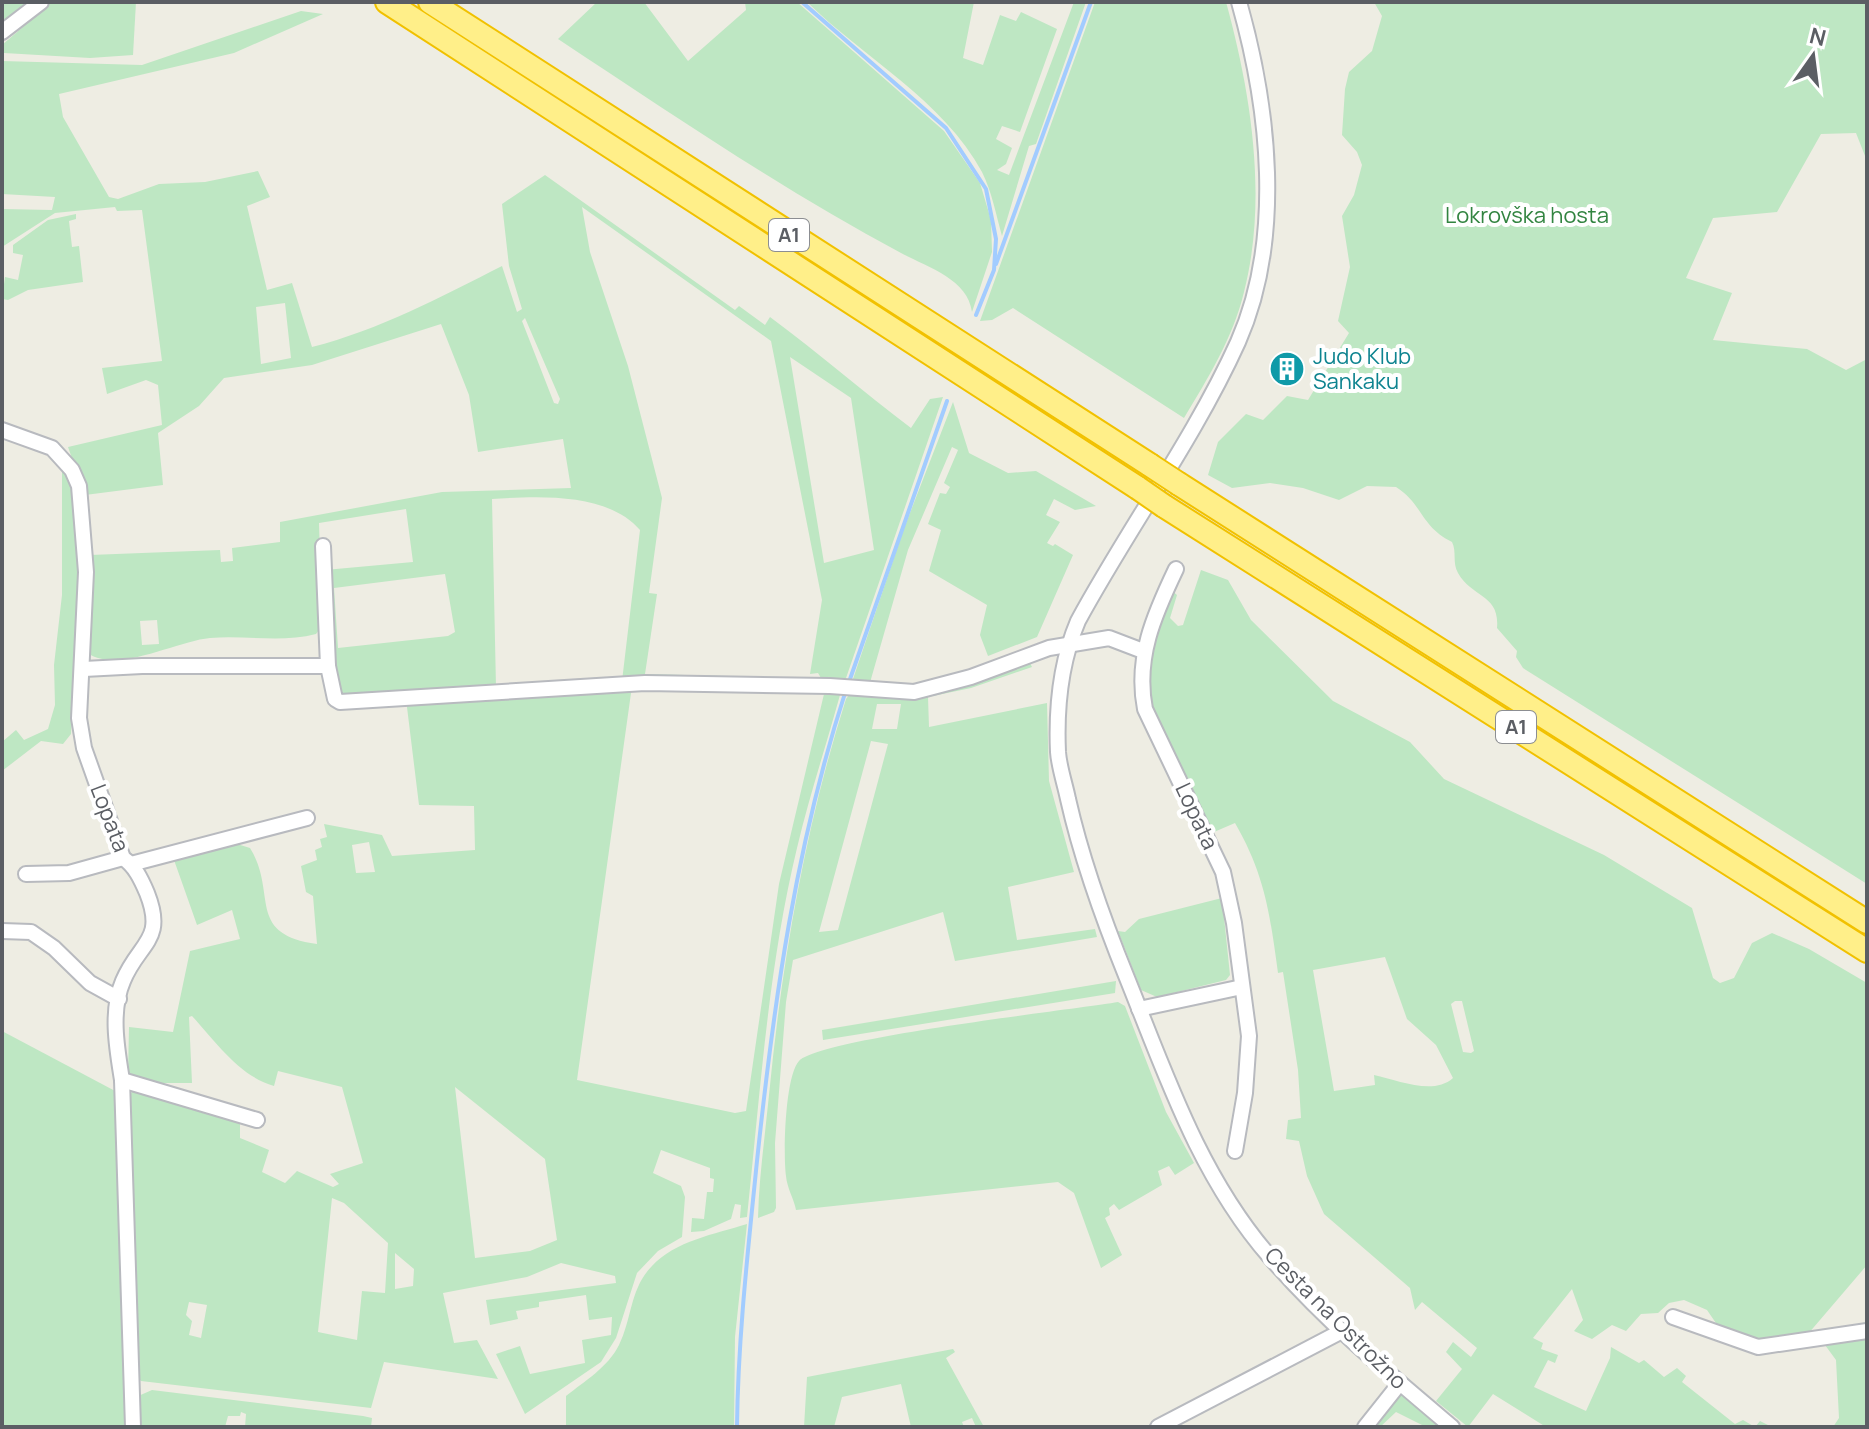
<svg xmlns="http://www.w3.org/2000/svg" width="1869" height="1429" font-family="Manrope,sans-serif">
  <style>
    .green { fill: #bee7c3; fill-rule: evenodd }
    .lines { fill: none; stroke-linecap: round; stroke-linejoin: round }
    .stream { stroke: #a2ccff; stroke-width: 4 }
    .minor-casing { stroke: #b8babf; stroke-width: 18 }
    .highway-casing { stroke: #f1c100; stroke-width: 26 }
    .minor { stroke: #fff; stroke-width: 14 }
    .highway { stroke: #ffef89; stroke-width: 22 }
    .highway-bridge-casing { stroke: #f1c100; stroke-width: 26; stroke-linecap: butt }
    .highway-bridge { stroke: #ffef89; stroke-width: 22 }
    .labels { text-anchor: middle; stroke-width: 8; stroke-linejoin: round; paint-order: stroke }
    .shield { fill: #fff; stroke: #8c8e92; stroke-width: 2 }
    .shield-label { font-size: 20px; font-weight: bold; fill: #5b5e64 }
    .park-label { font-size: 22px; fill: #328440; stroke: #fff }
    .culture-label { font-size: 22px; fill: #0d838f; stroke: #fff; text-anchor: start }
    .street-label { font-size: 22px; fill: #5b5e64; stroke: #fff }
  </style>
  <rect width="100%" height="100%" fill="#eeede3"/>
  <!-- green -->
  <g class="green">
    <path d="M2,2H32L2,27Z"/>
    <path d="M52,2H136L133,55L90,58L4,53L2,45Z"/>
    <path d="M597,2H644L688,61L746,10L745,2H797L944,131L980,183L991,220L992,252L972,312C968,279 927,267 901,253C783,190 670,113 558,39Z"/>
    <path d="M807,2H974L963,58L983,65L1000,15L1016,21L1021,12L1057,29L1020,132L1002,126L996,139L1012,148L1006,164L997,170L1009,175L1074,2H1086L1036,144L1029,146L1002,236C996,215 992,192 982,172C943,100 864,58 807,2Z"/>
    <path d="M1095,2H1226C1251,93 1268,198 1244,292C1233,338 1208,378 1184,418L1013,308L992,320L980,321Z"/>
    <path d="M1374,2H1867V161L1856,133L1821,134L1777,212L1713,218L1686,278L1732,293L1713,340L1807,349L1846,370L1867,359V884L1523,668L1516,657L1517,651L1497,628C1500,594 1472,598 1458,573C1452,562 1457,552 1452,542C1420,526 1423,504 1396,487L1367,486L1339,500L1303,488L1270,483L1232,488L1208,475L1218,442L1246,414L1263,420L1287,396L1308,400L1349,333L1338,321L1350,267L1342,216L1354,195L1362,165L1357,152L1342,135L1345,89L1349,72L1372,51L1382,16Z"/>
    <path d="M301,11L323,14L234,53L59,94L63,117L109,197L118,199L159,184L205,182L258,171L270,197L247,206L267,290L292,283L312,347C379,330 441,297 502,266L517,312L522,309L509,266L502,204L545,175L735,310L739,306L765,325L770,317C819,353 863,392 911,428L930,399L943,397L845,681L821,678L818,673L810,674L822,600L771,341L582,207L590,252L628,366L662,498L649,593L657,594L645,674L810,678L808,683L622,681L640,530C607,492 538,496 492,499L496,687L339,696L332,667L325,570L413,562L406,509L319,523L322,626L316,634C282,643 245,635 210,638C177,641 119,673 89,654L90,555L220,550L221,562L233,561L232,548L280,542V522L442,492L571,488L563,439L478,452L469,395L441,324L312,365L224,378L199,406L158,433L163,485L85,495L68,447L162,425L158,385L146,380L107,394L102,368L162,361L142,210L117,211L115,207L55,213L2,247V209L52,210L55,197L2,194V61L142,65ZM285,303L291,358L261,364L256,307ZM525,318L560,399L558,404L554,403L522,321ZM790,357L851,398L874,550L824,563ZM445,574L455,632L448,636L338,648L334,588ZM157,620L159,644L142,645L140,621Z"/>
    <path d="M76,214V219L69,221L72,247L79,246L83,282L28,290L8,300L2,299L5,277L18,280L23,255L13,253V245L48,220Z"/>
    <path d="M953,402L969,453L1008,473L1036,471L1096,506L1075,510L1054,499L1046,515L1060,522L1047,543L1053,546L1055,544L1073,555L1037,637L988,656L980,635L987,605L929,571L941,530L928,524L940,493L946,494L950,487L944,483L958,450L952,447L908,550L869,686L852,682L903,531Z"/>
    <path d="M62,464L72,480L80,560L71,734L63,744L41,741L2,771V742L16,730L24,740L48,729L55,705L54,665L62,595Z"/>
    <path d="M1201,570L1228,580L1251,620L1333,701L1410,742L1444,779L1604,855L1692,908L1713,978L1720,983L1734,978L1752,943L1772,933L1809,949L1867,983V1265L1808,1334L1867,1322V1329L1772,1346L1720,1329L1707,1310L1684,1300L1669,1303L1658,1313L1641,1314L1626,1331L1612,1325L1592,1339L1574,1331L1583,1320L1572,1289L1533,1338L1543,1343L1541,1349L1558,1355L1555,1363L1548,1360L1534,1387L1586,1411L1610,1358L1611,1347L1639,1363L1644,1360L1664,1377L1677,1368L1686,1376L1682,1382L1735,1424L1743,1420L1755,1427L1760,1421L1772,1427H1546L1493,1394L1468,1427L1436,1401L1462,1369L1446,1352L1453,1342L1471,1357L1477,1348L1422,1302L1415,1310L1410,1288L1324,1214L1307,1176L1299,1141L1286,1139L1288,1120L1301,1118L1298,1070L1283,972L1278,973C1270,914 1265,875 1235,823L1214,832C1190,793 1152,731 1148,686C1145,654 1161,620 1171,590L1177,595L1170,618L1178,626L1183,625ZM1385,957L1407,1019L1436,1045L1453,1078C1433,1096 1398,1080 1374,1075L1375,1085L1334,1091L1313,970ZM1455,1001H1462L1474,1051L1471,1053L1463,1052L1451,1004Z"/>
    <path d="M1029,661L1032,667L971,688L928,697L929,727L1047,703L1049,781L1074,872L1008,887L1017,940L1095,929L1097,937L955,961L943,912L793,960L786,1002L775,1143L776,1208L774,1212L758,1218C759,1177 765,1136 769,1095C782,961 805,828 846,699L849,695L913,696ZM877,704H901L897,729H872ZM871,741L888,744L838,930L819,932Z"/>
    <path d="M632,686L577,1080L735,1113L746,1111L779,884L824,694L840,695C826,746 809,797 797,848C768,968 760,1095 747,1217L740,1218L741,1205L735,1204L731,1219L704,1231L691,1232L692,1218L704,1219L707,1192H713L714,1179L710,1178V1168L661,1150L653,1173L681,1186L685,1197L682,1237L658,1251L637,1273L616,1338L601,1362L525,1414L496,1354L520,1346L530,1374L585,1363L582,1340L611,1335L612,1317L589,1320L586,1295L539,1302V1307L516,1311L518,1319L490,1325L486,1300L616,1283L615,1276L561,1263L527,1277L443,1293L454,1343L477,1340L498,1379L384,1362L371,1408L141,1381L138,1378L128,1096L134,1090L240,1120V1138L269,1150L262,1172L285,1183L297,1171L333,1187L339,1184L330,1174L363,1163L342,1087L278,1071L274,1086C239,1076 216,1042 192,1016L189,1017L192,1083H143L128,1075L129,1027L173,1032L190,951L240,939L232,910L197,925L174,860L237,844L250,848C278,893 245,934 317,944L313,896L306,892L301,866L317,860L315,850L322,847L320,839L327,837L324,824L382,835L392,856L475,850L474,806L419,805L406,699ZM369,842L375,872L356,873L352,845ZM455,1087L545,1159L557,1240L530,1251L475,1258ZM332,1198L344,1203L388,1243L385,1293L362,1291L357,1340L318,1332ZM395,1253L414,1269L413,1286L395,1289ZM189,1302L207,1305L201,1338L189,1335L192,1321L186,1315Z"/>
    <path d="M1222,898L1230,975L1226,980L1157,997L1141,990L1118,931L1125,932L1139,919Z"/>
    <path d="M1116,981L1115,993L823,1040L822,1030Z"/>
    <path d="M1118,1002L1125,1006L1166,1112L1194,1163L1175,1175L1169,1166L1158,1171L1162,1185L1119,1210L1114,1204L1109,1208L1110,1215L1105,1218L1122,1255L1101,1268L1074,1193L1058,1182L796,1210C794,1199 787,1188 786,1176C783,1154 785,1076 799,1061C821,1038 1071,1010 1118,1002Z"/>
    <path d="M2,1031L117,1092L127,1427H2Z"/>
    <path d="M747,1224L735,1337L734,1427H566V1396C585,1381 608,1367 619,1345C632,1319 630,1288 652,1266C675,1241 715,1234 747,1224Z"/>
    <path d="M1867,1335V1427H1833L1839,1418L1836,1360L1825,1345Z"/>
    <path d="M953,1349L955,1352L946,1358L984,1427H976L972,1418L962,1422L964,1427H911L901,1384L842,1397L834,1427H804L807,1377Z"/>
    <path d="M1400,1388L1443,1427H1426L1396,1412L1380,1427H1370Z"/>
    <path d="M152,1390L363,1416L372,1418L371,1427H245L246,1414L241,1412L240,1416H228L225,1427H137L136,1397Z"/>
  </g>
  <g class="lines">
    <!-- stream -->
    <g class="stream">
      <path d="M802,2L946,128L986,189L996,239L994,270L976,315"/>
      <path d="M996,264L1091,2"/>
      <path d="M849,682L947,401"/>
      <path d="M737,1427C738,1338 748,1250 757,1161C774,1000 796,844 846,690"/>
    </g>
    <defs>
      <g id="minor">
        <path d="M1239,2C1269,108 1284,238 1238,342C1194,439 1129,527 1078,621C1061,661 1056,707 1058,752C1059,767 1065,784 1068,799C1082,861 1103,919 1127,978C1166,1075 1200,1177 1270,1257C1324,1320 1389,1374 1452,1427"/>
        <path d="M2,32L41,2"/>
        <path d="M2,430L52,448L72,470L79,486L86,572L79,718L84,748L123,858C135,866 141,879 147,893C166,941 139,942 123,981C110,1011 117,1049 122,1080L133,1427"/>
        <path d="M1176,569C1154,615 1135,658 1145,709L1223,872L1234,923L1249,1036L1245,1093L1235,1151"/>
        <path d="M328,666L335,699L340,702L645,683L830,686L914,692L971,677L1049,648L1109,638L1143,651"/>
        <path d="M84,669L142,666H328L323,546"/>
        <path d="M131,864L307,818"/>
        <path d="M26,874L69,873L123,858"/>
        <path d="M2,931L31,932L54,948L90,983L119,999"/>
        <path d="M1139,1009L1242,987"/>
        <path d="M122,1080L257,1120"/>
        <path d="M1673,1317L1758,1347L1867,1331"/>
        <path d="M1158,1427L1342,1331"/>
        <path d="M1365,1427L1400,1383"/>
      </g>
      <g id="highway">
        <path d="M387,2L1138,488"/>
        <path d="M430,2L1150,465"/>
        <path d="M1179,484L1867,922"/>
        <path d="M1164,506L1867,951"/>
      </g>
    </defs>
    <!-- minor casing -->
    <use href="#minor" class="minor-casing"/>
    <!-- highway casing -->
    <use href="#highway" class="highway-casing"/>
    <!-- minor -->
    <use href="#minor" class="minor"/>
    <!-- highway -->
    <use href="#highway" class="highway"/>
    <defs>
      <g id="highway-bridge">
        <path d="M1150,465L1179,484"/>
        <path d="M1138,488L1164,506"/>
      </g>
    </defs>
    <!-- highway-bridge casing -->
    <use href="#highway-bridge" class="highway-bridge-casing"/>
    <!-- highway-bridge -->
    <use href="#highway-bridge" class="highway-bridge"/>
  </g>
  <!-- icons -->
  <defs>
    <symbol id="building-disc" viewBox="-11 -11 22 22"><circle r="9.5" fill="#0f9aa8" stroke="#fff"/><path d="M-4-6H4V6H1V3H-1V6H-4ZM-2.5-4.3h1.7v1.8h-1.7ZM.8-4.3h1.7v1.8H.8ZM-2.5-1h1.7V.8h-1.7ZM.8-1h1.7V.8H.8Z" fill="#fff"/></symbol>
  </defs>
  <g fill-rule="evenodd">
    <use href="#building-disc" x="1267" y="349" width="40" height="40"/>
  </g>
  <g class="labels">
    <!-- shield labels -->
    <g class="shield">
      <rect x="769" y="219" width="40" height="32" rx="6"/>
      <rect x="1496" y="711" width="40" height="32" rx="6"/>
    </g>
    <g class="shield-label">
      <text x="789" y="242">A1</text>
      <text x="1516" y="734">A1</text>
    </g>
    <!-- park labels -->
    <g class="park-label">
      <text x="1527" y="223">Lokrovška hosta</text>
    </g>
    <!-- culture labels -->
    <g class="culture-label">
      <text x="1313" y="364">Judo Klub<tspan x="1313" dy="25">Sankaku</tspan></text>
    </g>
    <!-- street labels -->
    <g class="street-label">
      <text transform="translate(1197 816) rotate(65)" y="8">Lopata</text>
      <text transform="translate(110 818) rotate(69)" y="8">Lopata</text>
      <text transform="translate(1336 1318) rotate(45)" y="8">Cesta na Ostrožno</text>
    </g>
  </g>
  <!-- border -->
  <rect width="1869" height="1429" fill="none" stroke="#5b5e64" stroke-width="8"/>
  <!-- north arrow -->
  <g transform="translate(1813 56) rotate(14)" stroke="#ffffff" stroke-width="6" paint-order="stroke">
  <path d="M0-6L14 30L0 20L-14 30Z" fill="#5b5e64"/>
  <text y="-12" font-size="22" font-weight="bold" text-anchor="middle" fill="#5b5e64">N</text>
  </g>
</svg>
